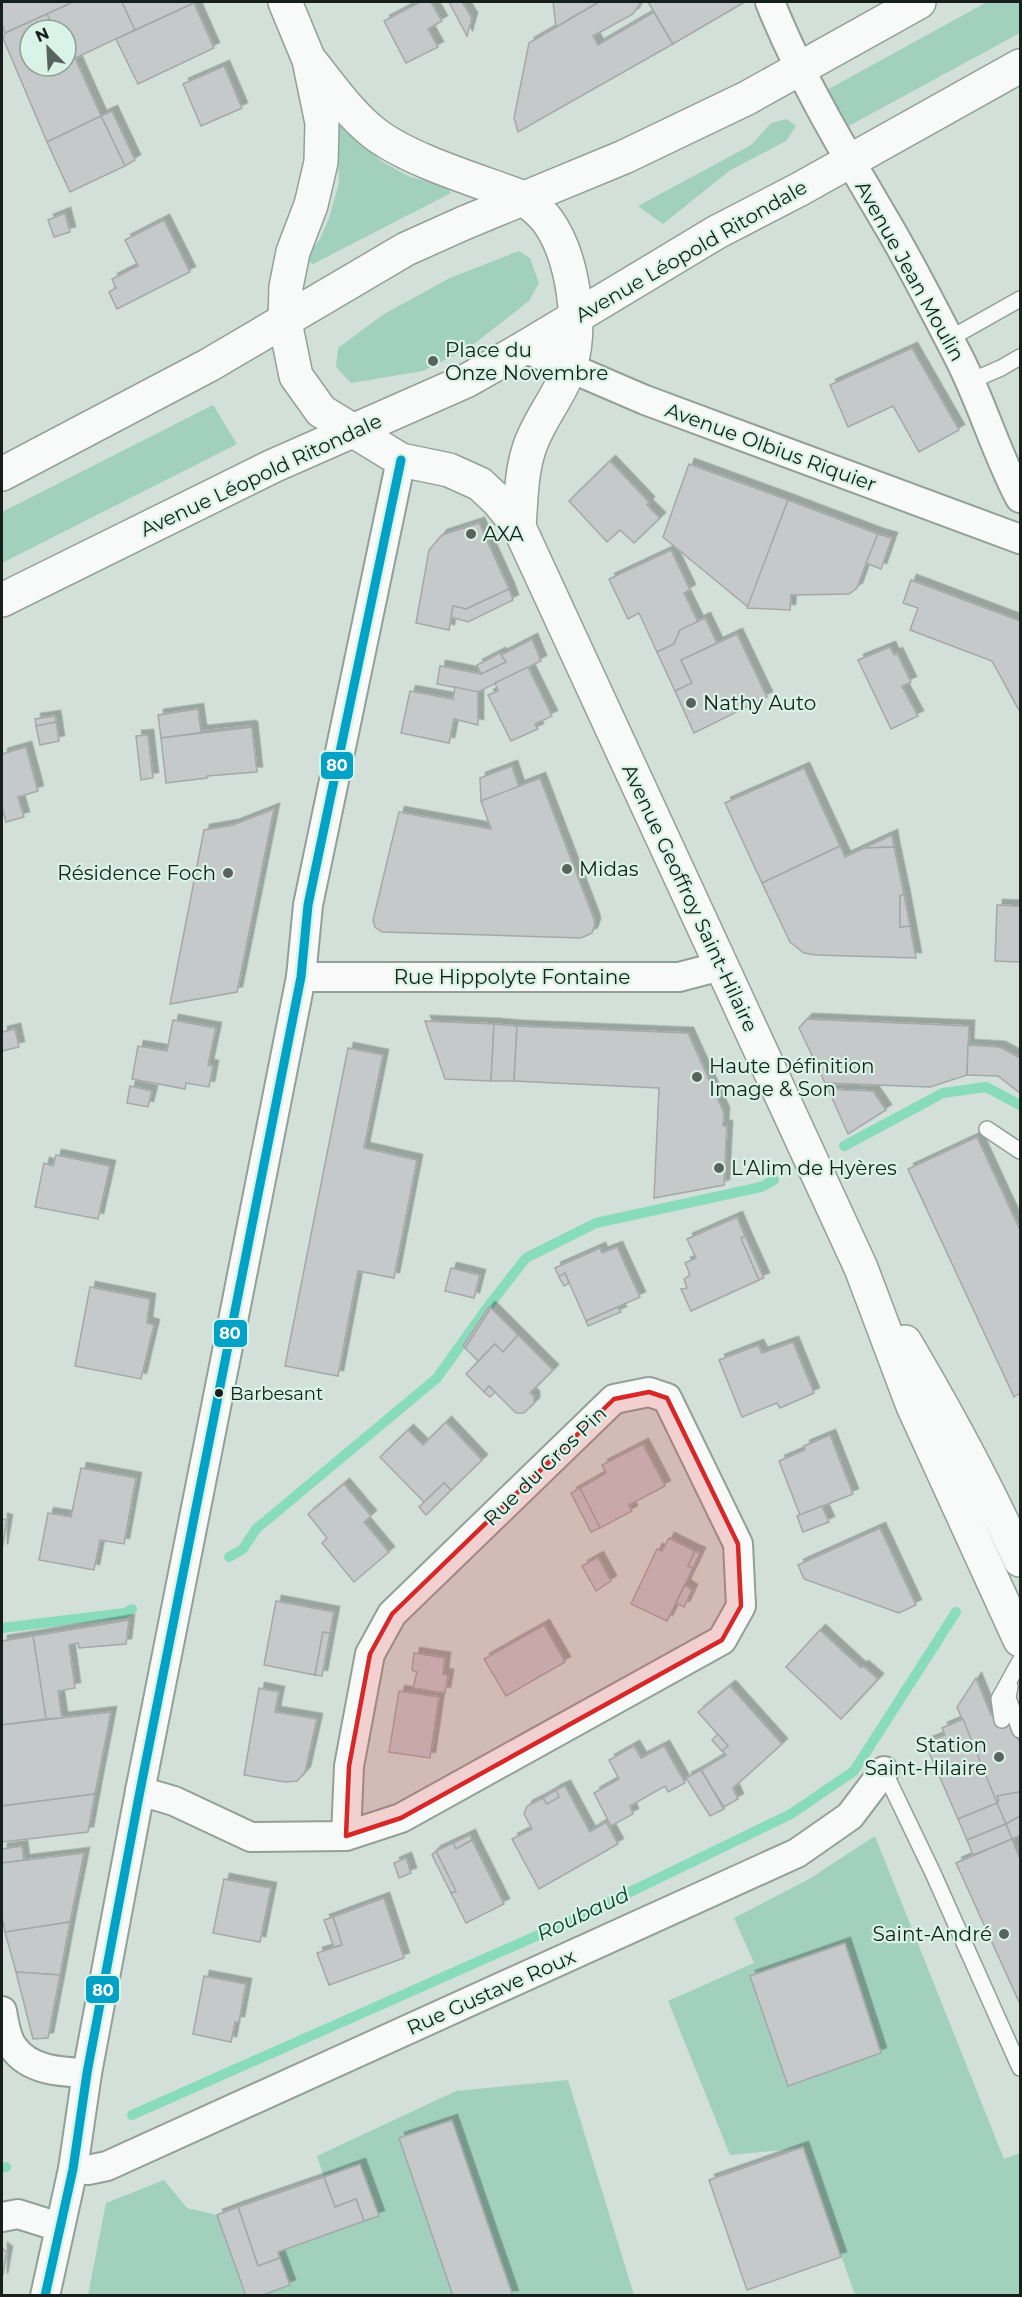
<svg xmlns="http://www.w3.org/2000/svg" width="1022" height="2297" font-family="Montserrat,sans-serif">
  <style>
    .green { fill: #a1d1bd }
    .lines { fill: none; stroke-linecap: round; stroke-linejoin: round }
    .stream { stroke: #88dcbc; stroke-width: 10 }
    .building { fill: #c6c9ca; stroke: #a4a8a8; stroke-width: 1.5; filter: url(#shadow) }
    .service-casing { stroke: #939f99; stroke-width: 18 }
    .minor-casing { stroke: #939f99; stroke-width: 32 }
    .secondary-casing { stroke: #939f99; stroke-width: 36 }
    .primary-casing { stroke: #939f99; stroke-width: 36 }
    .trunk-casing { stroke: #939f99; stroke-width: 36 }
    .service { stroke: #f8faf9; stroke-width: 15 }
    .minor { stroke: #f8faf9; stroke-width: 28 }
    .secondary { stroke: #f8faf9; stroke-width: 33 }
    .primary { stroke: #f8faf9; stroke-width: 33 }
    .trunk { stroke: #f8faf9; stroke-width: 33 }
    .bus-1-casing { stroke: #d9f3e7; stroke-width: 14 }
    .bus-1 { stroke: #01a2c5; stroke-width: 9 }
    .marked { fill: #d62828; fill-opacity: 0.2; stroke: #d62828; stroke-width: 4.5; stroke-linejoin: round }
    .poi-dot { fill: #58635e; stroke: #d9f3e7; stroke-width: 2 }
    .bus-dot { fill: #161f1b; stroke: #d9f3e7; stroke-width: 2 }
    .labels { text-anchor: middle; stroke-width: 4.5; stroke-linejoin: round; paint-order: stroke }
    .bus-label { font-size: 18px; fill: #161f1b; stroke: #d9f3e7; text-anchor: start }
    .street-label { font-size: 20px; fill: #161f1b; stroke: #d9f3e7 }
    .poi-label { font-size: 20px; fill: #161f1b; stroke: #d9f3e7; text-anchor: start }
    .water-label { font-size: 21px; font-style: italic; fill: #0e4130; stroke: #d9f3e7 }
    .line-badge { stroke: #d9f3e7; stroke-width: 2 }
    .badge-label { font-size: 16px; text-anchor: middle; font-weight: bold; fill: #fff }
  </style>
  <defs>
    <filter id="shadow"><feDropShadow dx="5.5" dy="-5.5" stdDeviation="0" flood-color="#0004"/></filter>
  </defs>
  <rect width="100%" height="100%" fill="#d2e0d9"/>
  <!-- green -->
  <g class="green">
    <path d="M987,2H1020V33L845,128L825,91Z"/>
    <path d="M337,119L350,129L381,161L410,177L445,186L451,193L313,264L309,262L310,252L320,239L329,218L339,183Z"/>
    <path d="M787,119L796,126L786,141L729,171L663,224L638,206L751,145L771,123Z"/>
    <path d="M519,251L530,258L539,283L529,301L470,347L423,371L351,383L336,367L338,348L384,314L450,278Z"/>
    <path d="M213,405L237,444L2,563V512Z"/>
    <path d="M875,1836L1004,2159L1020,2153V2295H855L803,2148L730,2155L668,2001L754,1963L734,1918L809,1879Z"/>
    <path d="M568,2080L634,2295L260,2296L289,2284L278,2252L379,2216L360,2164L324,2177L317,2156L456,2091Z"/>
    <path d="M164,2180L187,2208L217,2215L246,2295H88L106,2203Z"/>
  </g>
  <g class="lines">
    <!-- stream -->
    <g class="stream">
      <path d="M844,1146L943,1093L986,1087L1020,1105"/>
      <path d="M229,1557L243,1549L256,1529L437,1378L490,1304L526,1258L596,1223L761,1187L774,1180"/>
      <path d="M2,1628L125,1613L132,1609"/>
      <path d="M132,2115L570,1921L791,1814L854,1771L956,1612"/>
      <path d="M2,2168L6,2167"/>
    </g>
  </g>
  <!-- building -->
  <g class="building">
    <path d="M2,2H73L5,33L2,24Z"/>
    <path d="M73,2H122L135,30L69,61L66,54V30H54L47,14Z"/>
    <path d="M122,2H193L194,3L135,30Z"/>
    <path d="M420,2H431L442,21L428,29L438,47L406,63L384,21Z"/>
    <path d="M449,2H462L472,18L467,36Z"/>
    <path d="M553,2H599L556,27Z"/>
    <path d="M599,2H641L633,14L593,36L598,45L654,12L673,44L518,132L514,118L529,43Z"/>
    <path d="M648,2H743V3L673,44Z"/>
    <path d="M194,3L214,48L138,84L116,39Z"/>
    <path d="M47,14L54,30H30V66H66V54L69,61L75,58L101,116L47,142L3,38L5,33Z"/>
    <path d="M224,66L242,108L201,126L183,84Z"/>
    <path d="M112,111L135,160L125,166L101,116Z"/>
    <path d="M101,116L125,166L70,192L47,142Z"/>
    <path d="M65,213L70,232L54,237L48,220Z"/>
    <path d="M164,220L190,272L117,309L109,292L116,288L112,279L138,266L125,240Z"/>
    <path d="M912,348L959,430L919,452L893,406L848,427L830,385Z"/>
    <path d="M610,461L649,502L647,505L660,518L634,543L620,530L607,542L569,501Z"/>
    <path d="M689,464L788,500L748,607L663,537Z"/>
    <path d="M788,500L878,534L864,569L857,588L849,594L791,595L790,610L747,608Z"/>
    <path d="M479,523L509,589L466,609L453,606L449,630L416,623L429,550L442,535Z"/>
    <path d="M878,534L892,538L881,569L866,563Z"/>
    <path d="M671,550L690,590L684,593L698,622L680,630L674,644L657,652L639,613L628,619L609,579Z"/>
    <path d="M911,580L1020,621V712L992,661L910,630L918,608L903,603Z"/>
    <path d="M509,589L513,600L468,622L451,617L453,606L466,609Z"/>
    <path d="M705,618L717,643L681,660L692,683L675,691L657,652L674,644L680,630Z"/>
    <path d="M737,634L767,697L694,733L675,691L692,683L681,660Z"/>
    <path d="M532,639L541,661L478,692L437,684L440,666L481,674L506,662L501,655Z"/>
    <path d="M890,647L894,655L897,653L911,682L902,686L918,716L891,729L858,660Z"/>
    <path d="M500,653L506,662L481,674L477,665Z"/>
    <path d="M528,667L552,716L535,724L538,729L511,741L488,695L498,691L495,683Z"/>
    <path d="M455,687L478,692V725L454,719L449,743L401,733L410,691L453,699Z"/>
    <path d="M198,709L201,731L251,726L161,738L158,715Z"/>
    <path d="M55,716L56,722L36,726L35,719Z"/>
    <path d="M56,722L59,741L40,745L36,726Z"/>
    <path d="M252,727L257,772L207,776V778L166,783L161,738Z"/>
    <path d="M148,735L153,778L141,780L136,736Z"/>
    <path d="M26,747L38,791L18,797L24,817L6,822L2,807V754Z"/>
    <path d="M512,766L519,787L481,801L480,778Z"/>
    <path d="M804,768L840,846L762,883L725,803Z"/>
    <path d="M540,778L594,919L595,924L592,933L581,938L488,935L382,932L375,927L373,920L399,812L491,829L481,801Z"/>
    <path d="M274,809L237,992L170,1004L204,830L233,825Z"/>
    <path d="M892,835L894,847L864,848Z"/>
    <path d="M840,846L845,857L864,848L894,847L904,894L900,896V927L910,926L916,958L816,955L804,953L790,942L762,883Z"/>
    <path d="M904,894L910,926L900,927V896Z"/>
    <path d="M997,905L1020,906V962L995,961Z"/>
    <path d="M807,1019L969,1026L967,1075L930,1087L825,1083L799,1028Z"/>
    <path d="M173,1020L216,1028L208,1065L213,1066L209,1087L186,1083L185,1089L132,1079L138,1046L167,1051Z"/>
    <path d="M425,1021L494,1024L491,1081L445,1079Z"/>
    <path d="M494,1024L517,1026L514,1081H491Z"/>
    <path d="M517,1026L688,1033L724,1113L723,1126H727L724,1185L654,1198L659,1088L514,1081Z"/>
    <path d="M15,1029L19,1047L2,1051V1032Z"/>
    <path d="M968,1045L1000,1047L1020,1058V1093L998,1076L967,1075Z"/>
    <path d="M348,1048L383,1055L364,1148L417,1160L394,1278L358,1271L338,1376L285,1366Z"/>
    <path d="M130,1086L152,1091L148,1107L127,1103Z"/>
    <path d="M828,1089L873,1091L886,1110L848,1134Z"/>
    <path d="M977,1137L1020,1230V1393L1014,1397L908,1169Z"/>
    <path d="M56,1155L110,1166L98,1219L35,1207L44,1163L53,1166Z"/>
    <path d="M737,1217L745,1236L741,1238L759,1280L691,1311L681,1289L687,1288L684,1279L690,1275L685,1263L696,1258L687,1239Z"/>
    <path d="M745,1236L764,1278L759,1280L741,1238Z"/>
    <path d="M617,1247L640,1297L586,1321L565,1273L559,1277L555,1268L600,1248L602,1253Z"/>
    <path d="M451,1268L480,1275L474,1298L445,1291Z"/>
    <path d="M565,1273L569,1283L564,1286L559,1277Z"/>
    <path d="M90,1287L150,1299L147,1323L154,1325L141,1379L75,1366Z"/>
    <path d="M489,1307L491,1308L465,1348L463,1346Z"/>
    <path d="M618,1307L621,1312L588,1326L586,1321Z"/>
    <path d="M491,1308L518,1335L503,1352L495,1344L478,1361L465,1348Z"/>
    <path d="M518,1335L553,1370L530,1393L534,1396V1403L524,1413H516L489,1386L484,1392L466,1374L495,1344L503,1352Z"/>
    <path d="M793,1342L814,1393L780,1408L777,1403L742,1417L719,1360L758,1345L762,1353Z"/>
    <path d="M489,1386L495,1392L490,1397L484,1392Z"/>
    <path d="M446,1422L482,1460L451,1490L444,1483L424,1502L380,1457L408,1430L423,1445Z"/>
    <path d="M830,1435L853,1494L800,1515L779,1461L805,1450L804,1446Z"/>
    <path d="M643,1444L665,1486L629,1505L632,1511L600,1528L580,1488L606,1473L602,1465Z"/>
    <path d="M81,1468L136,1478L124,1544L100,1540L94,1570L39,1560L48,1513L71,1517Z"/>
    <path d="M444,1483L451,1490L426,1515L419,1507Z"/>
    <path d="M344,1484L371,1516L364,1522L389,1552L354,1582L322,1543L327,1538L308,1514Z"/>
    <path d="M580,1488L600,1528L591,1532L571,1493Z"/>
    <path d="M822,1506L829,1522L803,1532L797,1516Z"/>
    <path d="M2,1519L7,1520L2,1550Z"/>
    <path d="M880,1528L916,1605L899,1613L804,1579L798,1565Z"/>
    <path d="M669,1538L695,1551L688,1566L693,1568L667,1621L631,1604L657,1549L662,1551Z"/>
    <path d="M695,1551L700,1553L693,1568L688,1566Z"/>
    <path d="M598,1557L611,1581L596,1591L582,1566Z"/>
    <path d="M685,1585L692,1590L684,1607L676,1603Z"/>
    <path d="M276,1601L334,1612L330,1633L323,1632L315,1675L264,1665Z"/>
    <path d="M129,1620L126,1644L79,1648L78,1643L69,1645L75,1688L58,1691L62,1718L46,1719L33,1636Z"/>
    <path d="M544,1625L565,1662L506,1696L484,1659Z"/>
    <path d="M820,1630L861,1668L863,1666L878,1679L841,1719L786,1667Z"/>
    <path d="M323,1632L330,1633L322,1676L315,1675Z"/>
    <path d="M33,1636L46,1719L2,1725V1641Z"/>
    <path d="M414,1653L445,1658L443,1674L448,1675L445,1693L413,1688L417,1672L412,1670Z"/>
    <path d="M976,1678L991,1715L1013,1726L1020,1744V1792L997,1796L999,1800L997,1803L957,1707Z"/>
    <path d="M730,1686L782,1744L733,1788L738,1799L724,1807L701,1770L726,1755L722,1751L728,1746L698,1712Z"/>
    <path d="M259,1688L279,1692L275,1712L317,1719L305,1772L297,1781L285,1782L244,1775Z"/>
    <path d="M399,1691L439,1697L430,1758L389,1752Z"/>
    <path d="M111,1712L95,1794L2,1806V1725Z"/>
    <path d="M963,1719L997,1803L958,1819L925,1743L945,1735L942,1728Z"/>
    <path d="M718,1734L728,1746L722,1751L712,1740Z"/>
    <path d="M634,1746L641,1758L664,1746L685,1783L668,1792L665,1786L630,1806L633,1814L611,1826L594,1793L619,1779L609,1760Z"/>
    <path d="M701,1770L724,1809L710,1816L686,1778Z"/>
    <path d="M565,1786L590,1832L606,1822L618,1844L539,1889L512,1839L532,1829L524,1814L527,1806L543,1798L547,1804L559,1797L556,1790Z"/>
    <path d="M556,1790L559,1797L547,1804L543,1798Z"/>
    <path d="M1020,1792V1816L1006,1824L997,1803L999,1800L997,1796Z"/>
    <path d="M95,1794L88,1832L2,1842V1806Z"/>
    <path d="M997,1803L1006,1824L967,1840L958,1819Z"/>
    <path d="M1020,1816V1835L1012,1839L1006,1824Z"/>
    <path d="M1006,1824L1012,1839L973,1855L967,1840Z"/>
    <path d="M470,1835L472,1840L456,1849L453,1843Z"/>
    <path d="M1012,1839L1020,1859V2004L956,1863Z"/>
    <path d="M472,1840L504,1904L466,1923L451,1893L456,1891L436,1851L453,1843L456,1849Z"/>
    <path d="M22,1846L24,1860L2,1863V1849Z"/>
    <path d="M436,1851L456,1891L451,1893L432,1855Z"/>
    <path d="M84,1853L70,1922L5,1932L2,1917V1863Z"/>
    <path d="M406,1858L411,1873L399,1878L394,1863Z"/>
    <path d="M224,1879L271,1888L260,1942L213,1933Z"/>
    <path d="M384,1898L404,1958L329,1985L317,1953L342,1945L333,1917Z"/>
    <path d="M333,1917L342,1945L334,1947L324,1920Z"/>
    <path d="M70,1922L60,1975L16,1972L5,1932Z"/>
    <path d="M845,1943L881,2053L788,2086L750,1976Z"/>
    <path d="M16,1972L60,1975L48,2038L33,2039Z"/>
    <path d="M204,1976L246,1984L239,2022H235L231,2042L193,2034Z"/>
    <path d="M452,2120L494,2242L513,2296H453L399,2138Z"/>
    <path d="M803,2147L841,2257L747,2290L709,2180Z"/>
    <path d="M360,2164L379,2216L364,2221L356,2199L335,2207L324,2177Z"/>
    <path d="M324,2177L335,2207L356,2199L364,2221L278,2252L280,2258L258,2266L238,2207Z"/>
    <path d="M238,2207L258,2266L280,2258L290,2285L260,2296H246L217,2215Z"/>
    <path d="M2,2248L7,2252L2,2279Z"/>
  </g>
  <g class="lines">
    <defs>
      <g id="service">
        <path d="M949,339L1020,299"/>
        <path d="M971,381L1001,368L1020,357"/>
        <path d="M987,1129L1020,1151"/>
        <path d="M1010,1687L1008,1698L1020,1730"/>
        <path d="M1002,1720L999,1699L1020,1661"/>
        <path d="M884,1771L932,1871L1020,2068"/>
      </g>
      <g id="minor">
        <path d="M770,2C801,80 846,154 889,227C913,268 934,310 956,352C981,399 995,451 1020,498"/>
        <path d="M524,348L645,400L1020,539"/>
        <path d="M301,977H679L721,966"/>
        <path d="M140,1791L174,1801L251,1837L346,1836L401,1818L722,1640L741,1606L738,1544L667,1398L649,1392L614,1399L392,1614L370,1654L349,1766L346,1836"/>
        <path d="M2,2011C4,2022 6,2038 13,2047C29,2071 62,2072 87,2073"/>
        <path d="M73,2169L88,2170L107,2166L797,1853L850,1816L884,1771"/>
        <path d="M2,2217L18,2214L59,2227"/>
        <path d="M45,2296L73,2169L87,2073L140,1791L301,977L308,905L401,460"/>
      </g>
      <g id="secondary">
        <path d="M285,2L309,60L322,123L321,162L311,205L293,252L286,287L285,322"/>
        <path d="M312,63C331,87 350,114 374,133C410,161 480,181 524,198"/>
      </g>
      <g id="primary">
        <path d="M285,322L296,376L321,411L401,460L449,470L480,484L498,501L519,527L861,1268L913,1406L1020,1640"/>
        <path d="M519,527C521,502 521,473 529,449C538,420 560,396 570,367C583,326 573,255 547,220C541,212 531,205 524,198"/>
        <path d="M905,1342C947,1413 986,1485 1020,1560"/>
      </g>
      <g id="trunk">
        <path d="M2,474L209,365L406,249L464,223L624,157L747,98L919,2"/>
        <path d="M2,600L273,466L466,381L524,348L717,232L800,189L1020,66"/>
      </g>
    </defs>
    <!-- service casing -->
    <use href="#service" class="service-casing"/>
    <!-- minor casing -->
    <use href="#minor" class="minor-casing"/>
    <!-- secondary casing -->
    <use href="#secondary" class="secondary-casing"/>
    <!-- primary casing -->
    <use href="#primary" class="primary-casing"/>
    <!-- trunk casing -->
    <use href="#trunk" class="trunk-casing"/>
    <!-- service -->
    <use href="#service" class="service"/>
    <!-- minor -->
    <use href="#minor" class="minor"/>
    <!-- secondary -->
    <use href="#secondary" class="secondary"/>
    <!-- primary -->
    <use href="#primary" class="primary"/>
    <!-- trunk -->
    <use href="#trunk" class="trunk"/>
    <defs>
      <path id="bus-1" d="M45,2296L73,2169L87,2073L140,1791L301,977L308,905L401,460"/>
    </defs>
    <!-- bus-1 casing -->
    <use href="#bus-1" class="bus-1-casing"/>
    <!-- bus-1 -->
    <use href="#bus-1" class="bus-1"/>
  </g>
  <!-- marked area -->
  <path class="marked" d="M649,1392L667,1398L738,1544L741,1606L722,1640L401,1818L346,1836L349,1766L370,1654L392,1614L614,1399Z"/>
  <!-- markers -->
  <g class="poi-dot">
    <circle cx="433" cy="361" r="6"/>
    <circle cx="471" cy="534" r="6"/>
    <circle cx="691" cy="703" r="6"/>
    <circle cx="567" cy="869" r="6"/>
    <circle cx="228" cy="873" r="6"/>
    <circle cx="697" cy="1077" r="6"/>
    <circle cx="719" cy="1168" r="6"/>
    <circle cx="999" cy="1757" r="6"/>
    <circle cx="1004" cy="1934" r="6"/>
  </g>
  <circle class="bus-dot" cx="219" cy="1393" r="5"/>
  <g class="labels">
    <!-- bus labels -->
    <g class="bus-label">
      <text x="230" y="1400">Barbesant</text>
    </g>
    <!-- street labels -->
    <g class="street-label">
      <text transform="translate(691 251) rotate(-30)" y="7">Avenue Léopold Ritondale</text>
      <text transform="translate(910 271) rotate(61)" y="7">Avenue Jean Moulin</text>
      <text transform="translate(771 447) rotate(20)" y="7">Avenue Olbius Riquier</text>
      <text transform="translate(261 475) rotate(-25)" y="7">Avenue Léopold Ritondale</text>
      <text transform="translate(690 898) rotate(65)" y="7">Avenue Geoffroy Saint-Hilaire</text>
      <text x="512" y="984">Rue Hippolyte Fontaine</text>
      <text transform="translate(545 1466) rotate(-44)" y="7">Rue du Gros Pin</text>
      <text transform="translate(491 1992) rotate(-24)" y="7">Rue Gustave Roux</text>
    </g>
    <!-- poi labels -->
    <g class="poi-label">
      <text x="445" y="357">Place du<tspan x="445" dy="23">Onze Novembre</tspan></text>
      <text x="483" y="541">AXA</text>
      <text x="703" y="710">Nathy Auto</text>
      <text x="579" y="876">Midas</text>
      <text x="216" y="880" text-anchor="end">Résidence Foch</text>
      <text x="709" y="1073">Haute Définition<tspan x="709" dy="23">Image &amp; Son</tspan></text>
      <text x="731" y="1175">L'Alim de Hyères</text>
      <text x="987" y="1752" text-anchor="end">Station<tspan x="987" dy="23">Saint-Hilaire</tspan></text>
      <text x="992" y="1941" text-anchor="end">Saint-André</text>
    </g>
    <!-- water labels -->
    <g class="water-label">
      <text transform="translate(583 1914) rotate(-25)" y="7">Roubaud</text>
    </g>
  </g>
  <g class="line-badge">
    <rect x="320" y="751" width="34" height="29" rx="6" fill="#01a2c5"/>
    <rect x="213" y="1319" width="35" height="29" rx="6" fill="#01a2c5"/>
    <rect x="85" y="1975" width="35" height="29" rx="6" fill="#01a2c5"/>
  </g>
  <g class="badge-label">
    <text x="337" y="771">80</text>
    <text x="230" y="1339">80</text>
    <text x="103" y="1996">80</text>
  </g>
  <!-- border -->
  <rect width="1022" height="2297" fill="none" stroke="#161f1b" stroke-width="6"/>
  <!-- north arrow -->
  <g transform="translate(48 48) rotate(336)"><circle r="28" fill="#d9f3e7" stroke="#8b9e95" stroke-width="1.5"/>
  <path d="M0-4.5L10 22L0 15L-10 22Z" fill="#58635e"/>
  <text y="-9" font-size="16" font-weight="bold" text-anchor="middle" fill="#161f1b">N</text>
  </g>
</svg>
